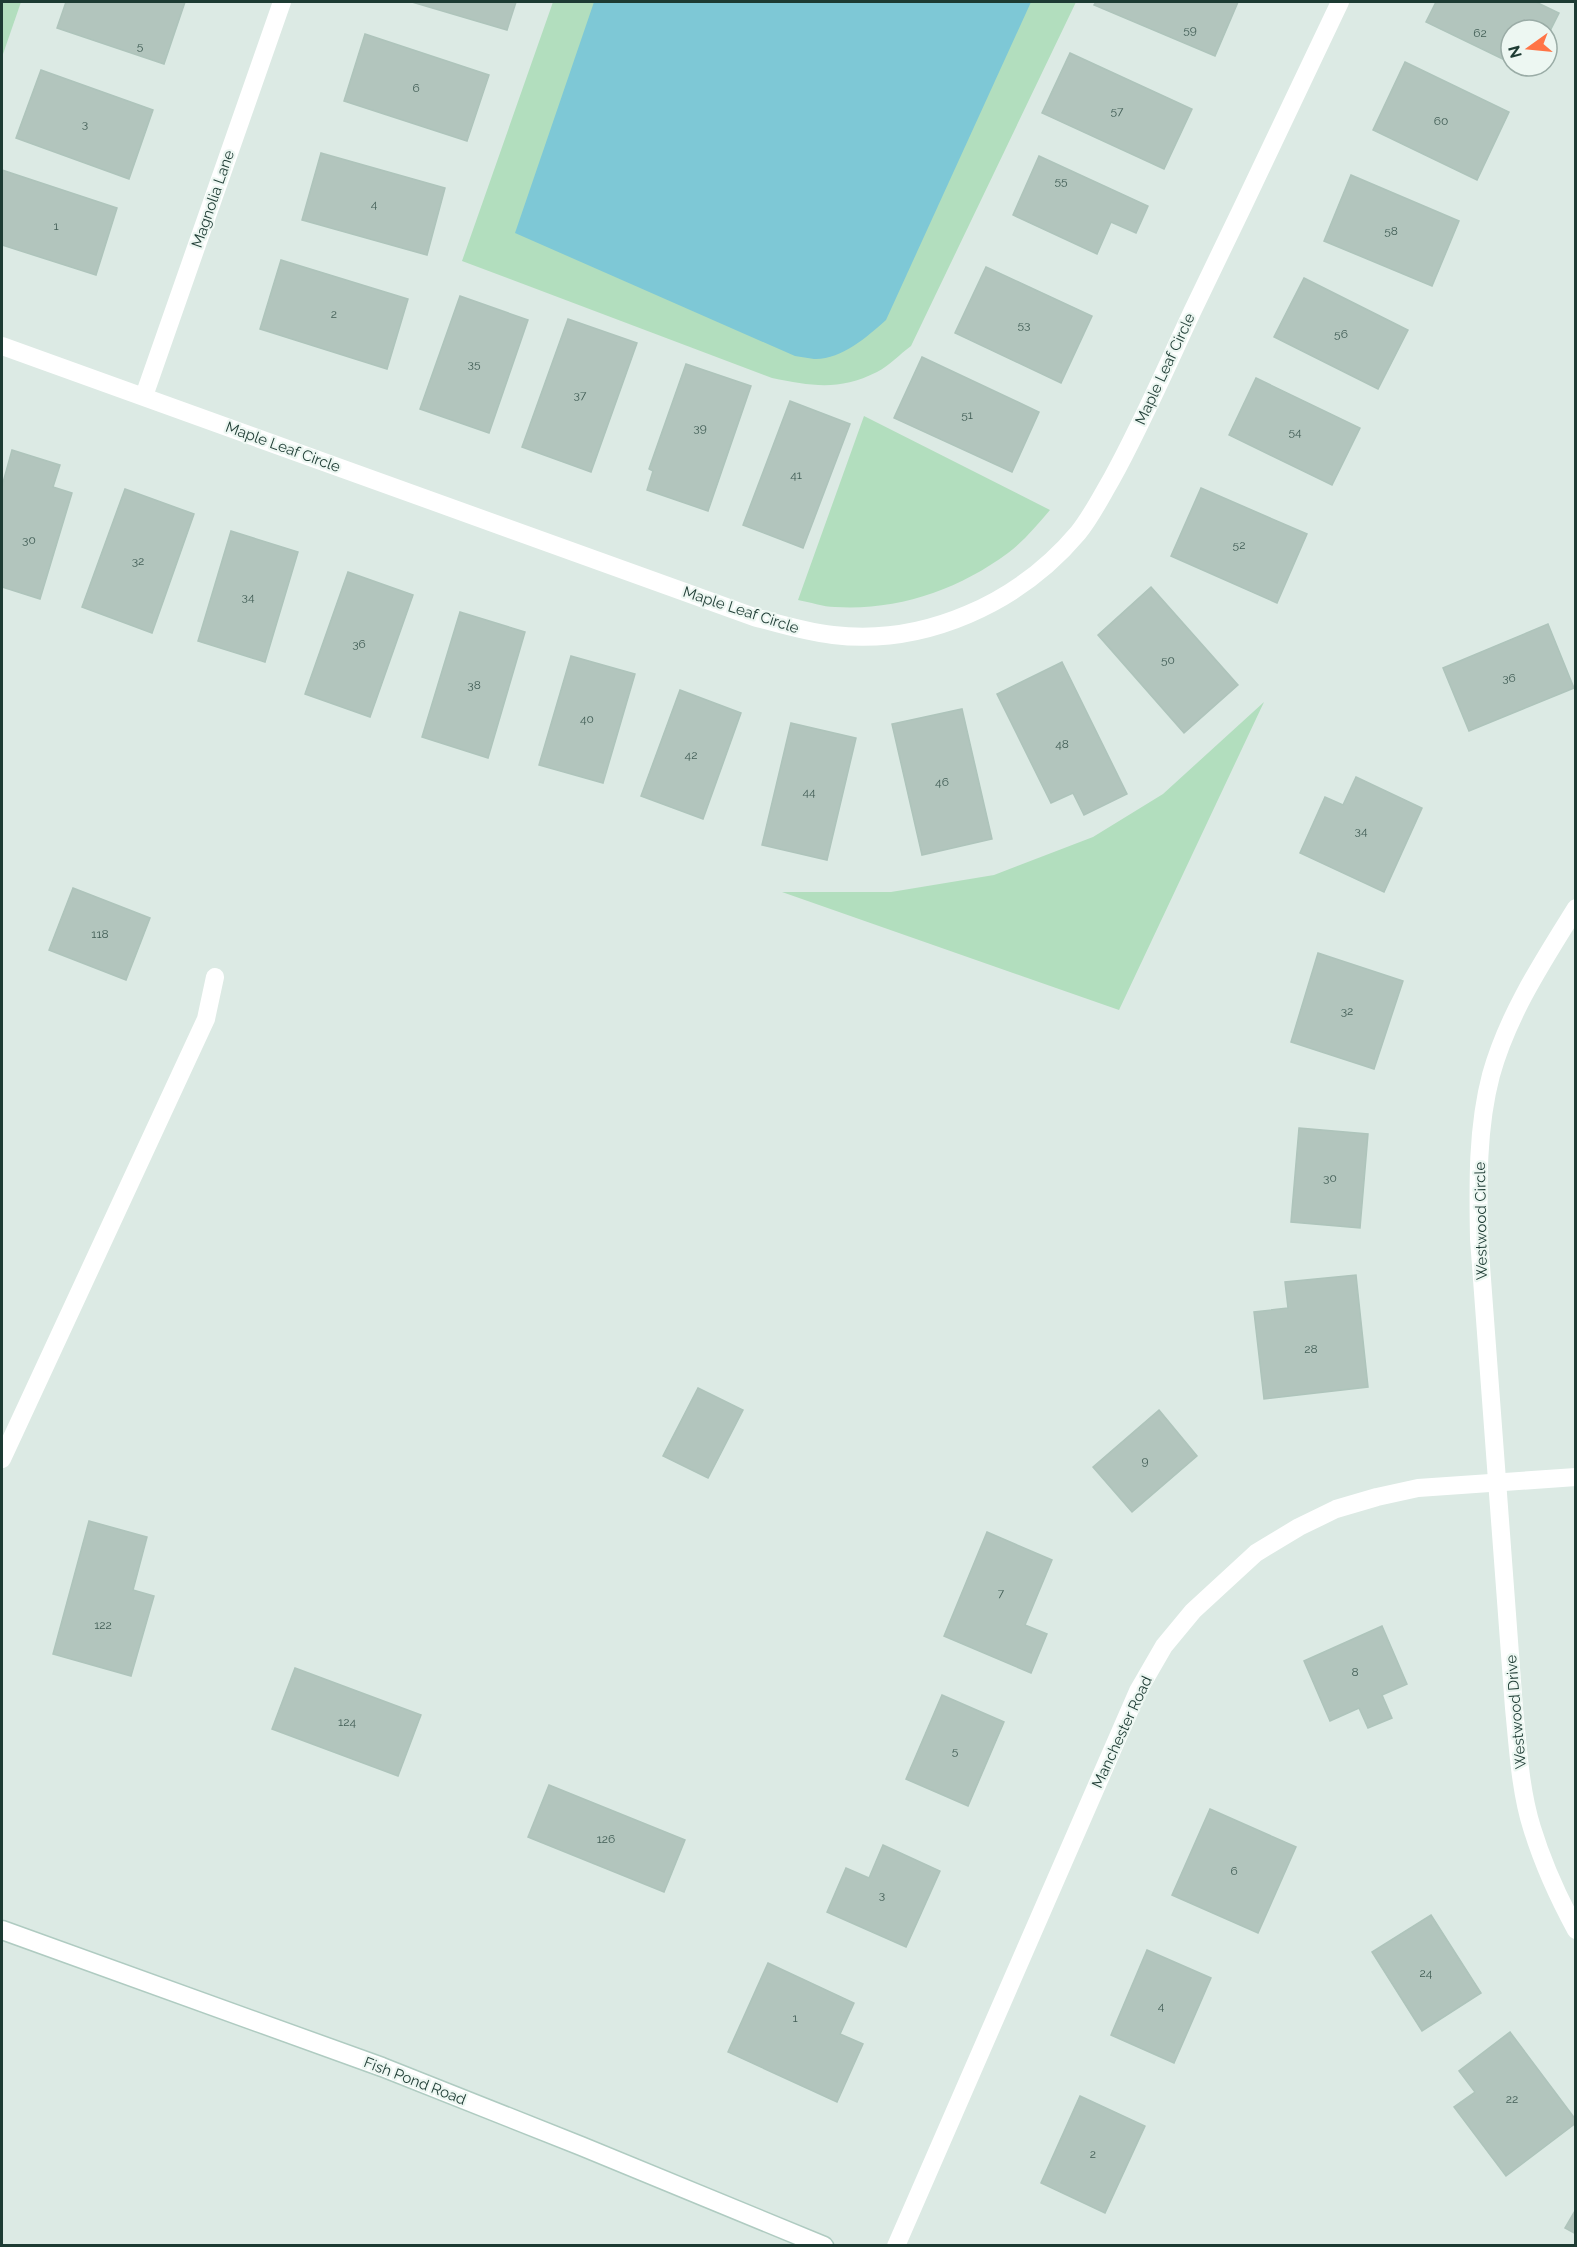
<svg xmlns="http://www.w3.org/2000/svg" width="1577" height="2247" font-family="Raleway,sans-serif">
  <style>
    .green { fill: #b2debe }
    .water { fill: #7ec8d6 }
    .building { fill: #b2c5bd; stroke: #aec4bb; stroke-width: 1.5 }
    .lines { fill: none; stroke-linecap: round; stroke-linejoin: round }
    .secondary-casing { stroke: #afcbc1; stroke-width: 21 }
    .lane { stroke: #fff; stroke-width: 18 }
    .street { stroke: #fff; stroke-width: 18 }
    .secondary { stroke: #fff; stroke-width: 18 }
    .labels { text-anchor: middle; stroke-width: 4.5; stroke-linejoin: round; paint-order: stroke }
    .number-label { font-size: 12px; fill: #425e56 }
    .street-label { font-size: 15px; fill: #1d3b33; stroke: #edf7f2 }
  </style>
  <rect width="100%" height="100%" fill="#dceae4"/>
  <!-- green -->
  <g class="green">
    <path d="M2,2H21L2,57Z"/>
    <path d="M553,2H1076L911,346C900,354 889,366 877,372C839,391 812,386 772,378L462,261Z"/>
    <path d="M864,416L1050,510C1037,525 1024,541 1008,553C958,590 897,611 835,607C823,607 810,602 798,600Z"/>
    <path d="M1264,702L1119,1010L782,892H891L994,875L1093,837L1163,794Z"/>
  </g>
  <!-- water -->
  <path class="water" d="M594,2H1031L886,320C867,337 841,360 814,359C808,358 801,357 795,356L515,233Z"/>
  <!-- building -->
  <g class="building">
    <path d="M66,2H185L164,64L57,28Z"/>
    <path d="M412,2H516L507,30Z"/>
    <path d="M1096,2H1238L1215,56L1094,5Z"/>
    <path d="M1436,2H1536L1559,13L1547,37V30H1511V63L1426,22Z"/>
    <path d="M365,34L489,75L467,141L344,101Z"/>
    <path d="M1070,53L1192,109L1164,169L1042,113Z"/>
    <path d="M1405,62L1509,112L1477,180L1373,130Z"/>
    <path d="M1516,66H1533L1530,72Z"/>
    <path d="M41,70L153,110L129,179L16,138Z"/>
    <path d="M321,153L445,188L427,255L302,220Z"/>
    <path d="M1039,156L1148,206L1136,233L1111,222L1097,254L1013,215Z"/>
    <path d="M2,170L117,208L96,275L2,245Z"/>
    <path d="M1351,175L1459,221L1432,286L1324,241Z"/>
    <path d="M281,260L408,299L387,369L260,329Z"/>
    <path d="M986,267L1092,316L1061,383L955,333Z"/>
    <path d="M1304,278L1408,330L1378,389L1274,337Z"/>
    <path d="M460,296L528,320L489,433L420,409Z"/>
    <path d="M568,319L637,343L591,472L522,447Z"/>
    <path d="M922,357L1039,412L1012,472L894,418Z"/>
    <path d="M686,364L751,386L708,511L647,490L653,471L649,469Z"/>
    <path d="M1256,378L1360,428L1332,485L1229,435Z"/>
    <path d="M790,401L850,424L803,548L743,525Z"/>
    <path d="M12,450L60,465L53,487L72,493L40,599L2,587V486Z"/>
    <path d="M1201,488L1307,534L1277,603L1171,556Z"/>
    <path d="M125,489L194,514L152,633L82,607Z"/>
    <path d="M231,531L298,552L265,662L198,641Z"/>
    <path d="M348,572L413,595L370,717L305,694Z"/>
    <path d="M1151,587L1238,685L1184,733L1098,635Z"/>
    <path d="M460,612L525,632L488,758L422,737Z"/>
    <path d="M1548,624L1574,688L1469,731L1443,668Z"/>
    <path d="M571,656L635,674L603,783L539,765Z"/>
    <path d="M1062,662L1127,794L1084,815L1073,793L1051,803L997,694Z"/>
    <path d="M680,690L741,713L703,819L641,796Z"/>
    <path d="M962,709L992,839L922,855L892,724Z"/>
    <path d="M791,723L856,738L827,860L762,845Z"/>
    <path d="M1356,777L1422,808L1384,892L1300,853L1325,797L1343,805Z"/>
    <path d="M73,888L150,918L126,980L49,950Z"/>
    <path d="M1318,953L1403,981L1374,1069L1291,1042Z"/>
    <path d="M1299,1128L1368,1134L1360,1228L1291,1222Z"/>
    <path d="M1356,1275L1368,1387L1264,1399L1254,1312L1288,1308L1285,1282Z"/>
    <path d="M698,1388L743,1410L708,1478L663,1456Z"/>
    <path d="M1159,1410L1197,1456L1132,1512L1093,1467Z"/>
    <path d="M89,1521L147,1537L133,1590L154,1596L131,1676L53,1654Z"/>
    <path d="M987,1532L1052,1560L1025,1625L1047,1634L1031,1673L944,1636Z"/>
    <path d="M1382,1626L1407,1684L1382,1695L1392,1718L1368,1728L1359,1708L1330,1721L1304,1661Z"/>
    <path d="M295,1668L421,1715L398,1776L272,1729Z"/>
    <path d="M942,1695L1004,1722L968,1806L906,1779Z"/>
    <path d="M549,1785L685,1840L664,1892L528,1837Z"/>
    <path d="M1210,1809L1296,1847L1258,1933L1172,1895Z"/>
    <path d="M883,1845L940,1871L906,1947L827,1912L846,1868L869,1878Z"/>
    <path d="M1431,1915L1481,1993L1422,2031L1372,1952Z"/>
    <path d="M1147,1950L1211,1978L1174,2063L1111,2035Z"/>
    <path d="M768,1963L854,2003L840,2034L863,2044L837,2102L728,2052Z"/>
    <path d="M1510,2032L1576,2120V2123L1506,2176L1454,2107L1475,2092L1459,2071Z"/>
    <path d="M1080,2096L1145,2126L1105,2213L1041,2183Z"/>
    <path d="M1576,2209V2234L1565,2228Z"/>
  </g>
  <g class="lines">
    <defs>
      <path id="secondary" d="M2,1930L382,2067L581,2146L824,2246"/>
    </defs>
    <!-- secondary casing -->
    <use href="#secondary" class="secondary-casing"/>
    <!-- lane -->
    <path class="lane" d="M2,1459L206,1019L215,977"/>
    <!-- street -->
    <g class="street">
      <path d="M2,346L754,617C780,624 806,632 833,635C925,646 1019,603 1078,533C1091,517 1101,497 1111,480C1141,426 1166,368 1192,312C1242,209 1291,105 1340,2"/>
      <path d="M144,396L282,2"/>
      <path d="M1576,908C1543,961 1508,1014 1491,1075C1477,1128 1478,1184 1479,1239L1514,1708C1518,1747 1520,1790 1532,1828C1543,1864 1558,1897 1576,1930"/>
      <path d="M896,2246L1138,1691L1164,1646L1193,1611L1256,1553L1299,1527L1336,1509L1377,1497L1418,1488L1576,1477"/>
    </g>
    <!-- secondary -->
    <use href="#secondary" class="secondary"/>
  </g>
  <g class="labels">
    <!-- number labels -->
    <g class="number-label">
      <text x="1190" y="34">59</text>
      <text x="1480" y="37">62</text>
      <text x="140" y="50">5</text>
      <text x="416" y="92">6</text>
      <text x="1117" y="115">57</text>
      <text x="1441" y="125">60</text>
      <text x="85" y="128">3</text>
      <text x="1061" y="185">55</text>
      <text x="374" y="208">4</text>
      <text x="56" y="230">1</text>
      <text x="1391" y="235">58</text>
      <text x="334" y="318">2</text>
      <text x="1024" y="329">53</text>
      <text x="1341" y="338">56</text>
      <text x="474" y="368">35</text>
      <text x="580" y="399">37</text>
      <text x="967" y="419">51</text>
      <text x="700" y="432">39</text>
      <text x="1295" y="436">54</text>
      <text x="796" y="479">41</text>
      <text x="29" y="544">30</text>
      <text x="1239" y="549">52</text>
      <text x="138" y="565">32</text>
      <text x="248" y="601">34</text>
      <text x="359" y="648">36</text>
      <text x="1168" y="664">50</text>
      <text x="1509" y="682">36</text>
      <text x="474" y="689">38</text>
      <text x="587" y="723">40</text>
      <text x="1062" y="748">48</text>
      <text x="691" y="759">42</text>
      <text x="942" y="786">46</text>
      <text x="809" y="796">44</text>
      <text x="1361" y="835">34</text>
      <text x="100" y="938">118</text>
      <text x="1347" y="1015">32</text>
      <text x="1330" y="1182">30</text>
      <text x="1311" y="1353">28</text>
      <text x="1145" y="1465">9</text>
      <text x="1001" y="1597">7</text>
      <text x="103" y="1629">122</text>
      <text x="1355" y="1676">8</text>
      <text x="347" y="1726">124</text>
      <text x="955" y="1755">5</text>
      <text x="606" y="1843">126</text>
      <text x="1234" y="1875">6</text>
      <text x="882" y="1899">3</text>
      <text x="1426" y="1977">24</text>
      <text x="1161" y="2010">4</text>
      <text x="795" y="2022">1</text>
      <text x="1512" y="2103">22</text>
      <text x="1093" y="2158">2</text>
    </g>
    <!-- street labels -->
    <g class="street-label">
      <text transform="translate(213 199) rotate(-71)" y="5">Magnolia Lane</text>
      <text transform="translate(1165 369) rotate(-65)" y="5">Maple Leaf Circle</text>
      <text transform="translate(283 447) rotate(20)" y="5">Maple Leaf Circle</text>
      <text transform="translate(741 610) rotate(18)" y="5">Maple Leaf Circle</text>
      <text transform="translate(1481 1221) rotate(-91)" y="5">Westwood Circle</text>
      <text transform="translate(1516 1712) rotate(-95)" y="5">Westwood Drive</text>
      <text transform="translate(1122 1732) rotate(-65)" y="5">Manchester Road</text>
      <text transform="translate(415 2081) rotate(21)" y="5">Fish Pond Road</text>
    </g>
  </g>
  <!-- border -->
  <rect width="1577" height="2247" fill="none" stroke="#1d3b33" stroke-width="6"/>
  <!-- north arrow -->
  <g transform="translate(1529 48) rotate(255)"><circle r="28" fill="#edf7f2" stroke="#9aaca6" stroke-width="1.5"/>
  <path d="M0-4.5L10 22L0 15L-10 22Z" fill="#ff7446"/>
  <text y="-9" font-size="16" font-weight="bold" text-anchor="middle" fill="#1d3b33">N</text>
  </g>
</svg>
